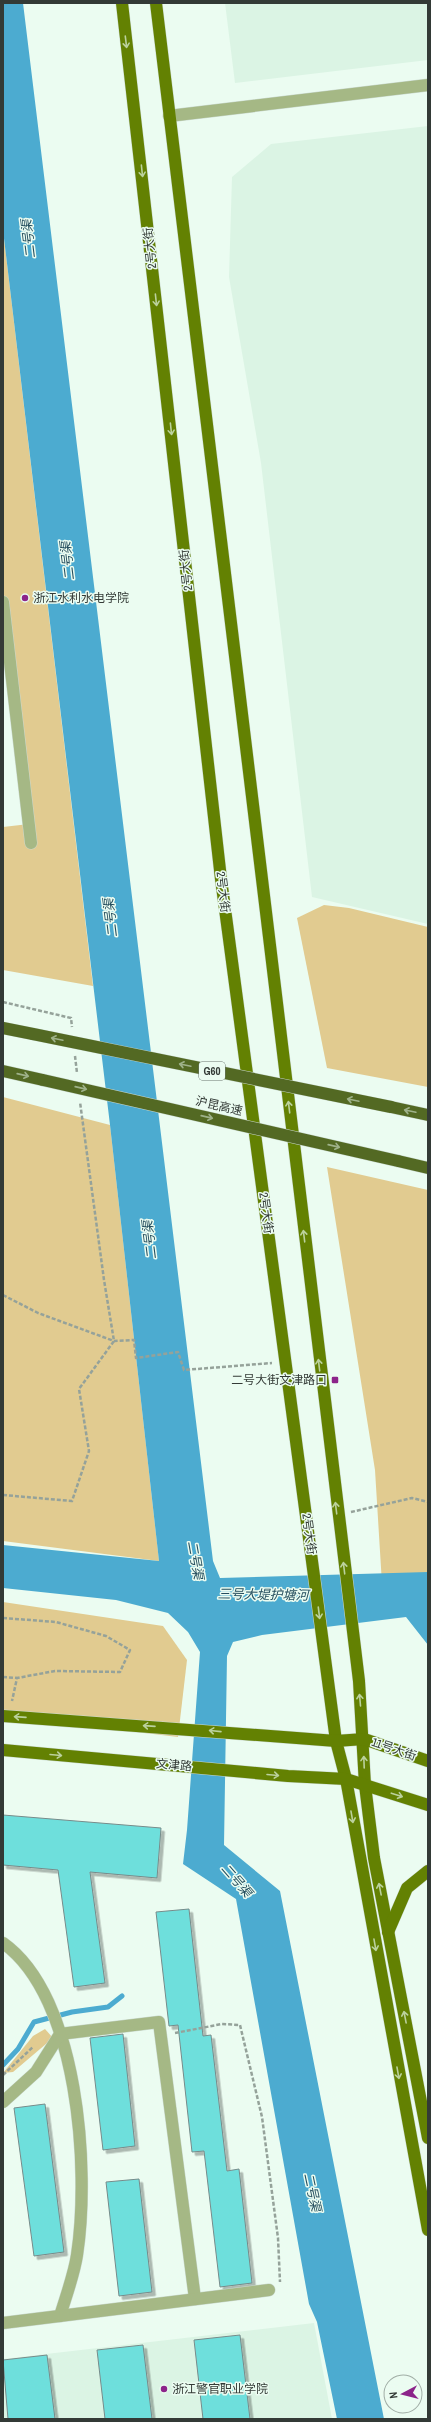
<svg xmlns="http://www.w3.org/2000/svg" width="431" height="2422" font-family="'Archivo Narrow','Noto Sans SC',sans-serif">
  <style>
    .built { fill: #dbf4e4 }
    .green { fill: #e1cb90 }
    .water { fill: #4cabd0 }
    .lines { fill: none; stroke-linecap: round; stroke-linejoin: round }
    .stream { stroke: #4cabd0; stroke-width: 5 }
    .building { fill: #6edfdc; stroke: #778b8a; filter: url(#shadow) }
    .street-casing { stroke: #cad9cf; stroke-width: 13 }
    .primary-casing { stroke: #cad9cf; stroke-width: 13 }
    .highway-casing { stroke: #cad9cf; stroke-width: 13 }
    .path { stroke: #95a29a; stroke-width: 2.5; stroke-dasharray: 4 2; stroke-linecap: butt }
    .street { stroke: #a5b885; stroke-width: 12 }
    .primary { stroke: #638102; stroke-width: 12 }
    .highway { stroke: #536923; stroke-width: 12 }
    .highway-bridge-casing { stroke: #cad9cf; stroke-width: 13; stroke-linecap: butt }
    .highway-bridge { stroke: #536923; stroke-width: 12 }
    .oneway { stroke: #bbd19d }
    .oneway2 { stroke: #9fb28a }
    .poi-dot { fill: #8c248a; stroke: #ebfcf1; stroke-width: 1.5 }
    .labels { text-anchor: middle; stroke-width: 3; stroke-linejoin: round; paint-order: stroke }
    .shield { fill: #ebfcf1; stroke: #6a746e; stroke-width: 1 }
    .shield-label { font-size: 11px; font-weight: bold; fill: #333a36 }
    .street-label { font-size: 12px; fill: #333a36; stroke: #ebfcf1 }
    .poi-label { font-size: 12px; fill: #333a36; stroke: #ebfcf1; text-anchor: start }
    .water-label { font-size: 13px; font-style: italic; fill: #254e5e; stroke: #ebfcf1 }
  </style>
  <defs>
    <filter id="shadow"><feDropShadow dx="3.5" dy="3.5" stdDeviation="0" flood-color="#0004"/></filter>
  </defs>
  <rect width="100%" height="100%" fill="#ebfcf1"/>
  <!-- built -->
  <g class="built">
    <path d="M225,3H428V60L235,83Z"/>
    <path d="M428,126V924L312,897L261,463L229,277L232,177L271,144Z"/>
    <path d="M314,2323L332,2419H3V2359Z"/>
  </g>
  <!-- green -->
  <g class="green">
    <path d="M3,230L93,986L3,970V827L29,824L3,594Z"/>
    <path d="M324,905L349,908L428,927V1087L327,1068L297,918Z"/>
    <path d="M3,1097L110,1125L159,1561L3,1541Z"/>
    <path d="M327,1167L428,1190V1629L382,1584L375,1470Z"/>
    <path d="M3,1602L163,1626L187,1660L178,1737L3,1716Z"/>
    <path d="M45,2029L53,2038L13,2072L3,2073L33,2036Z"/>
  </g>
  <!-- water -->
  <path class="water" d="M3,3H23L213,1561L220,1578L428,1572V1645L406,1617L262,1635L233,1642L227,1656L224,1845L280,1891L384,2419H337L317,2322L309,2304L236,1899L183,1864L187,1830L200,1652L188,1632L168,1613L116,1600L3,1588V1545L159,1561L110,1125L3,230Z"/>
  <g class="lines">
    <!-- stream -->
    <path class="stream" d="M3,2065L18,2049L34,2022L72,2012L108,2007L122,1996"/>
  </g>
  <!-- building -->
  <g class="building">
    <path d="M3,1815L161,1828L157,1878L90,1872L105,1983L74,1987L58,1870L3,1865Z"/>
    <path d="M189,1909L203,2036L211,2035L227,2171L239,2169L252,2283L220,2287L204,2151L192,2152L178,2025L169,2026L156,1912Z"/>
    <path d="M123,2034L135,2146L103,2150L90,2038Z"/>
    <path d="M45,2104L64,2252L34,2256L14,2108Z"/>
    <path d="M139,2179L152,2292L119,2296L106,2182Z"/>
    <path d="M240,2335L250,2419H203L194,2340Z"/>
    <path d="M143,2345L152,2419H105L97,2350Z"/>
    <path d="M47,2355L55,2419H8L3,2360Z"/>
  </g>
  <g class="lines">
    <defs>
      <g id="street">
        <path d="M169,116L428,85"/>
        <path d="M3,602L31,843"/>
        <path d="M3,1943C79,1997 90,2170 77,2255C74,2275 66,2296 60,2316"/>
        <path d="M3,2102L36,2072L60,2034L159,2022L195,2299"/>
        <path d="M3,2323L269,2290"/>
      </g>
      <g id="primary">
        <path d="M122,3L221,879L336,1741L346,1779L428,2230"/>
        <path d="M156,3L359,1681L365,1785L374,1858L428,2138"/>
        <path d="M3,1716L336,1741L364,1739L428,1761"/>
        <path d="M3,1750L288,1776L346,1779L428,1805"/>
        <path d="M388,1932L407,1888L428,1871"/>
      </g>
      <g id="highway">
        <path d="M3,1028L33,1034"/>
        <path d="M3,1071L43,1080"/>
        <path d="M391,1107L428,1115"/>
        <path d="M398,1161L428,1168"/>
      </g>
    </defs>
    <!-- street casing -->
    <use href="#street" class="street-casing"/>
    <!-- primary casing -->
    <use href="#primary" class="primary-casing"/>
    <!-- highway casing -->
    <use href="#highway" class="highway-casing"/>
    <!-- path -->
    <g class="path">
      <path d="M3,1002L71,1018L72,1027"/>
      <path d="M75,1056L77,1073"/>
      <path d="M3,1295L38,1313L114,1341L134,1340L136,1358L178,1352L184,1370L272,1363"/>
      <path d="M3,1495L72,1501L89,1451L79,1389L114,1341L104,1280L80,1102"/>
      <path d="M351,1512L412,1498L428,1502"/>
      <path d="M3,1618L56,1622L106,1636L130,1650L120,1672L55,1671L17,1678L12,1701"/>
      <path d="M3,1677L17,1678"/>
      <path d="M175,2033L222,2024L240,2025L262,2117L278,2238L280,2282"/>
      <path d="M3,2075L33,2047"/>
    </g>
    <!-- street -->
    <use href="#street" class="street"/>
    <!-- primary -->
    <use href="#primary" class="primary"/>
    <!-- highway -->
    <use href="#highway" class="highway"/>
    <defs>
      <g id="highway-bridge">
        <path d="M33,1034L391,1107"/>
        <path d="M43,1080L398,1161"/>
      </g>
    </defs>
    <!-- highway-bridge casing -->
    <use href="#highway-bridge" class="highway-bridge-casing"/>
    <!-- highway-bridge -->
    <use href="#highway-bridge" class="highway-bridge"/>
  </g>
  <!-- one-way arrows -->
  <defs><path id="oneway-shaft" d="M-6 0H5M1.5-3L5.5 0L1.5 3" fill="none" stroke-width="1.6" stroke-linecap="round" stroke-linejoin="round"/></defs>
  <g class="oneway">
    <use href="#oneway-shaft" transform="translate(126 42) rotate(83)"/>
    <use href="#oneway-shaft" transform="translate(142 171) rotate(84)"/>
    <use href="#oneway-shaft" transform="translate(156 300) rotate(84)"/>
    <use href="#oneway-shaft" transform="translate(171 429) rotate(84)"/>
    <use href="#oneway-shaft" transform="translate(289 1107) rotate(-97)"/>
    <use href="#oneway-shaft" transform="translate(304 1236) rotate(-97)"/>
    <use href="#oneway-shaft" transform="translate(319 1365) rotate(-97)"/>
    <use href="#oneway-shaft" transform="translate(336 1508) rotate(-97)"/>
    <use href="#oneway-shaft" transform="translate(344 1568) rotate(-97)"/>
    <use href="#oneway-shaft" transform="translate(319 1613) rotate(83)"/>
    <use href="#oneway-shaft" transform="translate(360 1700) rotate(-95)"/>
    <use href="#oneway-shaft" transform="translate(20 1717) rotate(-176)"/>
    <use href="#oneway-shaft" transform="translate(149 1726) rotate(-176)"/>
    <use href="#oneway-shaft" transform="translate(215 1731) rotate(-174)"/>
    <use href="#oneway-shaft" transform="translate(56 1755) rotate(5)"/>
    <use href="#oneway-shaft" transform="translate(364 1762) rotate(-92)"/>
    <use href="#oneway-shaft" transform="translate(273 1775) rotate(5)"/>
    <use href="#oneway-shaft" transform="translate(397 1795) rotate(18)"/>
    <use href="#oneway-shaft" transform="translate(352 1817) rotate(80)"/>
    <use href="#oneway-shaft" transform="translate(380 1889) rotate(-101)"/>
    <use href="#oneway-shaft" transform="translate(375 1945) rotate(80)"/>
    <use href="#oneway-shaft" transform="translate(405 2017) rotate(-101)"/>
    <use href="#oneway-shaft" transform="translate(398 2073) rotate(80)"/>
  </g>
  <g class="oneway2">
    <use href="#oneway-shaft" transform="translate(57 1039) rotate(-168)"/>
    <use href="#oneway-shaft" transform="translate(185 1065) rotate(-168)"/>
    <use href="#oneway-shaft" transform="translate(23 1075) rotate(13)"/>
    <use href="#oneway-shaft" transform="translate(81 1088) rotate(13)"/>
    <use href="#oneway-shaft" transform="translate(353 1100) rotate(-168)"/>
    <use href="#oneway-shaft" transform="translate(410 1111) rotate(-168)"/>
    <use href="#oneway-shaft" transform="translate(207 1117) rotate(13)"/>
    <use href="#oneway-shaft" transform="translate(334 1146) rotate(13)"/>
  </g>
  <!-- markers -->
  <g class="poi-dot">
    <circle cx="25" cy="598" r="4"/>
    <rect x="331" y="1376" width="8" height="8" rx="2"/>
    <circle cx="164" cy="2389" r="4"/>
  </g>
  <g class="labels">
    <!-- shield labels -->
    <rect class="shield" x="199" y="1062" width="26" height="18" rx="3"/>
    <g class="shield-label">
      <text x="212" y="1075">G60</text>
    </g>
    <!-- street labels -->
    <g class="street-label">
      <text transform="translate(150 248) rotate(-96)" y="4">2号大街</text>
      <text transform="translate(186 570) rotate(-96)" y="4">2号大街</text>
      <text transform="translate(223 892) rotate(83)" y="4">2号大街</text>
      <text transform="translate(219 1106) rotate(13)" y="4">沪昆高速</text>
      <text transform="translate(266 1213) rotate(82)" y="4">2号大街</text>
      <text transform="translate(309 1534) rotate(82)" y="4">2号大街</text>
      <text transform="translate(394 1749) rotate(19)" y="4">11号大街</text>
      <text transform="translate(174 1765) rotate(5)" y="4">文津路</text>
    </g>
    <!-- poi labels -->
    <g class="poi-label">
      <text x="33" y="602">浙江水利水电学院</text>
      <text x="327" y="1384" text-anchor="end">二号大街文津路口</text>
      <text x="172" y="2393">浙江警官职业学院</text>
    </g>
    <!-- water labels -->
    <g class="water-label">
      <text transform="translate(28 239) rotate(-97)" y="5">二号渠</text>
      <text transform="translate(67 561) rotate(-97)" y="5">二号渠</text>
      <text transform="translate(110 918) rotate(-97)" y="5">二号渠</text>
      <text transform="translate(149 1240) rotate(-97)" y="5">二号渠</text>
      <text transform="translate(196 1560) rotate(80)" y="5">二号渠</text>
      <text transform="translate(263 1594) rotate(1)" y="5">三号大堤护塘河</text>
      <text transform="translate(237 1880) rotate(49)" y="5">二号渠</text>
      <text transform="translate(313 2192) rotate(78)" y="5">二号渠</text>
    </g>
  </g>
  <!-- border -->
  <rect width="431" height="2422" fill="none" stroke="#333a36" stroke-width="8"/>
  <!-- north arrow -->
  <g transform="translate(403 2394) rotate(263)"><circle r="19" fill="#ebfcf1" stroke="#a1aea6"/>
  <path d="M0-3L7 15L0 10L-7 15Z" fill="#8c248a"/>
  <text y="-6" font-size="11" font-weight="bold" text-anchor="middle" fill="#333a36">N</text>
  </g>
</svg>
